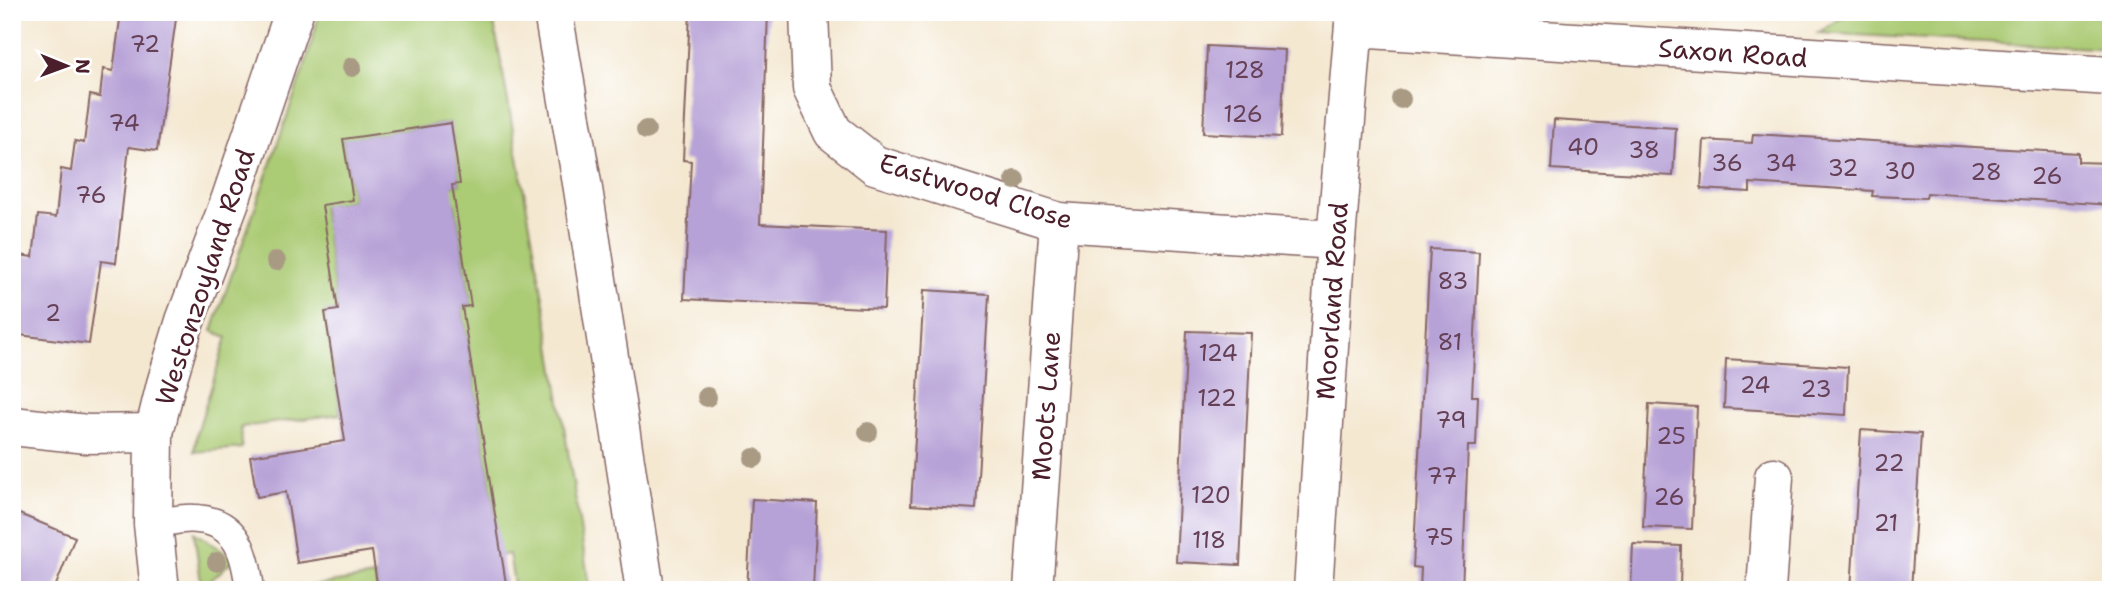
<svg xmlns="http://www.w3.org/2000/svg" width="2123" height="602" font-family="'Shantell Sans',sans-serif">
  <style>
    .green { fill: #abcb74; stroke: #7a7550; stroke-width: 2 }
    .building { fill: #b7a2d7 }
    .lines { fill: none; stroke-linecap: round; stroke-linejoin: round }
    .lane-casing { stroke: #866565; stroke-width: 31 }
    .street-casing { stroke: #866565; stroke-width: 41 }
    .primary-casing { stroke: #866565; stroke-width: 41 }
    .lane { stroke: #fff; stroke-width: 28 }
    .street { stroke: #fff; stroke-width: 38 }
    .primary { stroke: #fff; stroke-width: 38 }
    .tree { fill: #a99a84 }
    .labels { text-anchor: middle; stroke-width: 6; stroke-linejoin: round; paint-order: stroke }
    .number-label { font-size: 23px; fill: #654056 }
    .street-label { font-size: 26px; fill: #4a1f2b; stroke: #fff }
  </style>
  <rect width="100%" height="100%" fill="#fff"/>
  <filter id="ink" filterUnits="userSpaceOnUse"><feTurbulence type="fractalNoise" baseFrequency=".0143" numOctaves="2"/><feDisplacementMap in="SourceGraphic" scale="14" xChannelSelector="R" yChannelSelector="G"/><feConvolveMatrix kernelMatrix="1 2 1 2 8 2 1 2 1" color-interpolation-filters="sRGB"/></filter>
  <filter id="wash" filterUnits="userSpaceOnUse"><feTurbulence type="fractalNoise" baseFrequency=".00686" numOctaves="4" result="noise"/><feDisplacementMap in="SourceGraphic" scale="28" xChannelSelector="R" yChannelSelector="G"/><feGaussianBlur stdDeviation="1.57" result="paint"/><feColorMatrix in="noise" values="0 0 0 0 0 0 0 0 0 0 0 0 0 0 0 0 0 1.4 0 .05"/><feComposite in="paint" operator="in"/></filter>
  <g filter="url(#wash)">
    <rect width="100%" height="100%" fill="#f4e8d1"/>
    <!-- green -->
    <g class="green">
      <path d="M320,12H492L547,320L590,590H515L509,554L491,557L495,514L462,307L471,305L455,204L440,187L460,184L450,123L343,140L353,200L322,206L338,310L325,312L341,414L241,427L242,448L194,452L197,433L227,337L212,331L307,59Z"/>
      <path d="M1851,12H2111V49L1818,33Z"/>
      <path d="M194,532L234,559L207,584L208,590H202Z"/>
      <path d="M375,576L378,590H308L305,587Z"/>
    </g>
    <g id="blocks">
      <!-- building -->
      <g class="building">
        <path d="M121,12H177L157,151L129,147L116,263L101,261L89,344L12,334V254L33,257L38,215L56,217L61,169L71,171L75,141L84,143L90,95L100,97L103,69L113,71Z"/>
        <path d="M690,12H768L760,224L887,230L884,309L684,299L691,161L683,160Z"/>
        <path d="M1207,46L1285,50L1281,137L1203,133Z"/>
        <path d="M1554,120L1676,128L1673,176L1551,169Z"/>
        <path d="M451,123L460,184L452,185L471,306L462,307L507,590H378L372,551L297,563L286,492L257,497L250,456L345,441L325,312L338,310L322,205L353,200L343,139Z"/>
        <path d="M1753,134L2078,153V162L2111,163V205L1927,193L1926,198L1872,196L1873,191L1750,183V192L1701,189L1704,140L1752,143Z"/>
        <path d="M1430,249L1479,252L1472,396H1478L1476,446H1468L1462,590H1420L1421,568L1413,567Z"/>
        <path d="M924,290L989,294L976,509L911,505Z"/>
        <path d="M1187,331L1251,333L1240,565L1176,562Z"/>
        <path d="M1726,359L1848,367L1846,415L1724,408Z"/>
        <path d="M1649,404L1697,407L1692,529L1643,527Z"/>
        <path d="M1861,430L1921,434L1911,590H1851Z"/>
        <path d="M752,499L817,503L813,590H747Z"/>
        <path d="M12,511L75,537L54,590H12Z"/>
        <path d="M1633,544L1681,546L1680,590H1631Z"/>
      </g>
    </g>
  </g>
  <g filter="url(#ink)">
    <use href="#blocks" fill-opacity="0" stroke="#866565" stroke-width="2"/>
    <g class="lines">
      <defs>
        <path id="lane" d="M153,524C167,522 183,517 197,519C239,522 246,556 250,590"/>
        <g id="street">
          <path d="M809,12L812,88L833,132L875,165L1059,222L1336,240"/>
          <path d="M1354,28L2111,76"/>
          <path d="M12,426L87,434L154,433"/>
          <path d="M160,590L153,524L154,433L166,384L185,321L230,201L294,12"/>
          <path d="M1033,590L1059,222"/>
          <path d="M1313,590L1336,240L1355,12"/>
          <path d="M1766,590L1774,477"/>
        </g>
        <path id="primary" d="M553,12L583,189L645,590"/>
      </defs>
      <!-- lane casing -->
      <use href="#lane" class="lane-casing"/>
      <!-- street casing -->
      <use href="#street" class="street-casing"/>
      <!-- primary casing -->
      <use href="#primary" class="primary-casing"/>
      <!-- lane -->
      <use href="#lane" class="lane"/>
      <!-- street -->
      <use href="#street" class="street"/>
      <!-- primary -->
      <use href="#primary" class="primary"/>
    </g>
    <!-- trees -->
    <g class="tree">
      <circle cx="352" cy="67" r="10"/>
      <circle cx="1401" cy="99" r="10"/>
      <circle cx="646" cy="130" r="10"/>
      <circle cx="1015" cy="180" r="10"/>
      <circle cx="276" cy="261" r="10"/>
      <circle cx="707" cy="397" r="10"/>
      <circle cx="868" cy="432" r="10"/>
      <circle cx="754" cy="458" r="10"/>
      <circle cx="217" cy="562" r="10"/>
    </g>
  </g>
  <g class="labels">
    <!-- number labels -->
    <g class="number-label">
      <text x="145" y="52">72</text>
      <text x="1245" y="78">128</text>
      <text x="1243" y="122">126</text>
      <text x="124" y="131">74</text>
      <text x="1583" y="155">40</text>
      <text x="1644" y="158">38</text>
      <text x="1727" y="171">36</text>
      <text x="1781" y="171">34</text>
      <text x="1843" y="176">32</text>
      <text x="1900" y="179">30</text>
      <text x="1986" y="180">28</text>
      <text x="2047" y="184">26</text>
      <text x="91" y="203">76</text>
      <text x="1453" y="289">83</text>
      <text x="53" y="321">2</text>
      <text x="1450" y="350">81</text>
      <text x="1218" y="361">124</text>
      <text x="1755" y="393">24</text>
      <text x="1816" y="397">23</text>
      <text x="1217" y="406">122</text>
      <text x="1451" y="428">79</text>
      <text x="1671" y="444">25</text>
      <text x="1889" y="471">22</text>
      <text x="1442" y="484">77</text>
      <text x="1211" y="503">120</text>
      <text x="1669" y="505">26</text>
      <text x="1886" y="531">21</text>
      <text x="1439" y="545">75</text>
      <text x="1209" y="548">118</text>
    </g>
    <!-- street labels -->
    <g class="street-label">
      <text transform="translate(1733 53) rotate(4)" y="9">Saxon Road</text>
      <text transform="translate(976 191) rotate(17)" y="9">Eastwood Close</text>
      <text transform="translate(205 277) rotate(-72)" y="9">Westonzoyland Road</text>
      <text transform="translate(1332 301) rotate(-86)" y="9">Moorland Road</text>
      <text transform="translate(1046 406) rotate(-86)" y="9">Moots Lane</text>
    </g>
  </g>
  <!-- margin -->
  <rect width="2123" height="602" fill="none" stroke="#fff" stroke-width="42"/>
  <!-- north arrow -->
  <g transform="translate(66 66) rotate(91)" stroke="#ffffff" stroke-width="5" paint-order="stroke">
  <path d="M0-5L12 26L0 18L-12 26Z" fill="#4a1f2b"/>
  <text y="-10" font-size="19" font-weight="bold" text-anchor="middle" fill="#4a1f2b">N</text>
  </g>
</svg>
